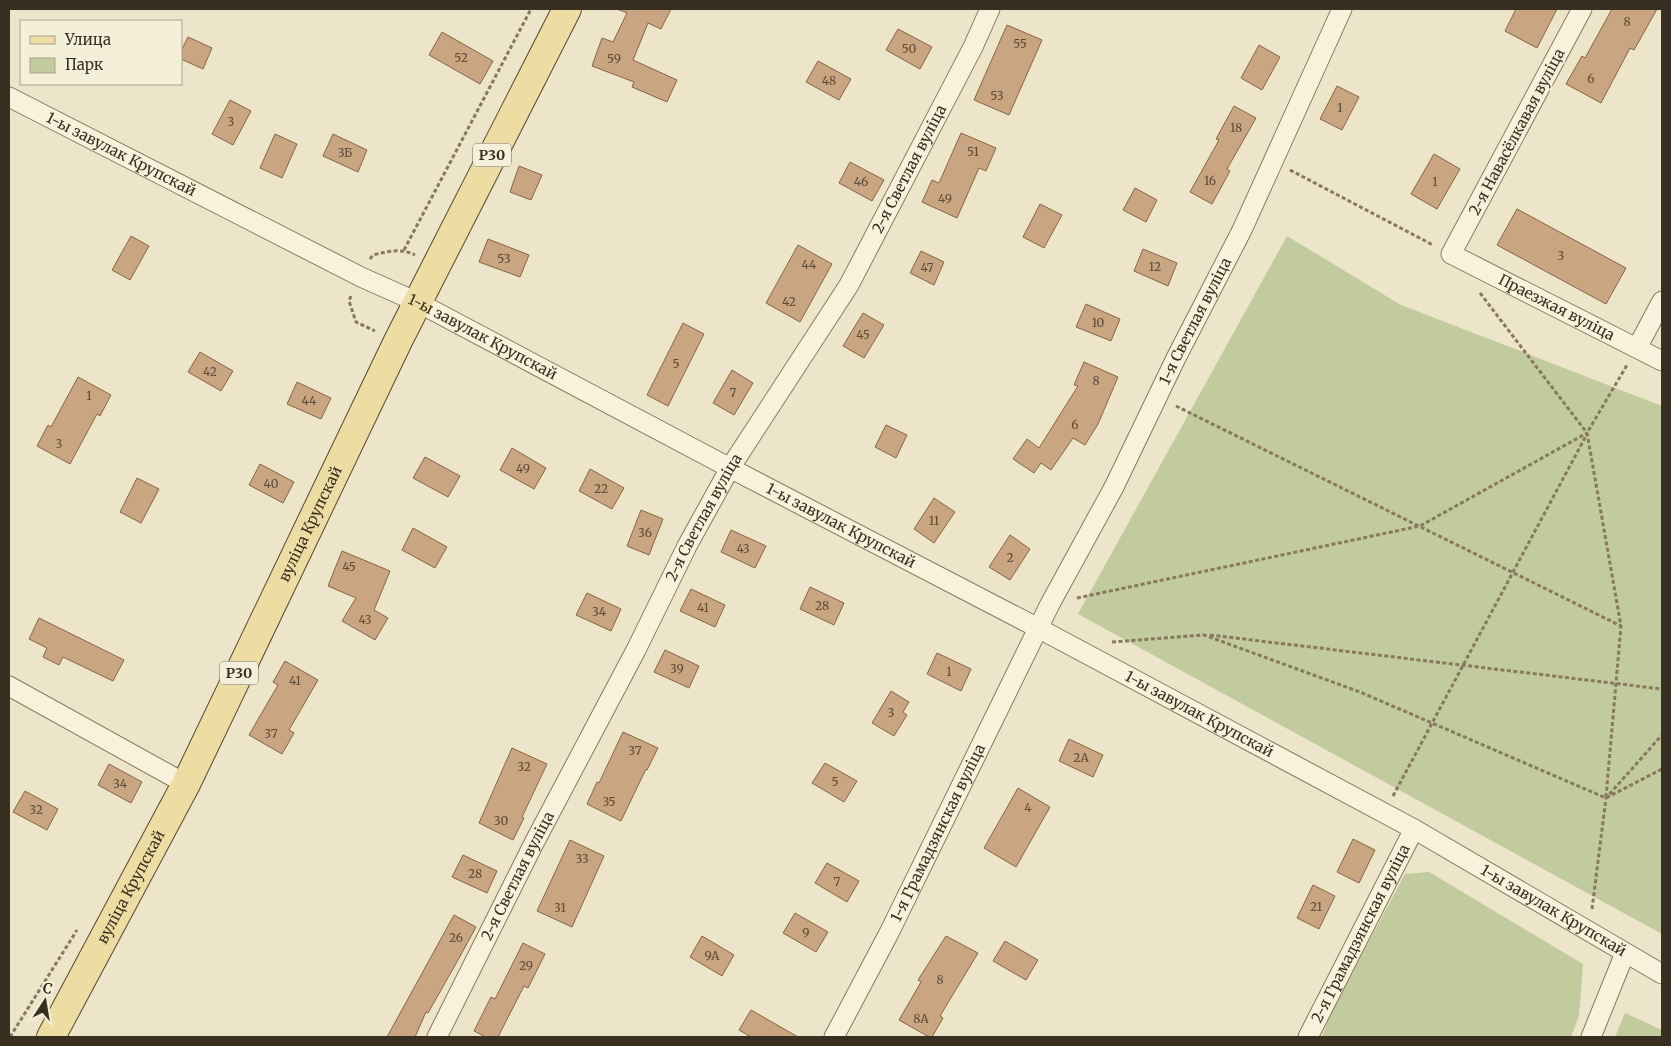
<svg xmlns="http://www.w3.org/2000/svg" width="1671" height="1046" font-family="Merriweather,serif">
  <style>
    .green { fill: #c1cb9d }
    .building { fill: #c9a581; stroke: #866545 }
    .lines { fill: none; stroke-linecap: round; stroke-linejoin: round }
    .minor-casing { stroke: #88785e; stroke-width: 21 }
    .primary-casing { stroke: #574632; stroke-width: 30 }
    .path { stroke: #88785e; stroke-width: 3; stroke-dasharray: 4 2.5; stroke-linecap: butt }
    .minor { stroke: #f8f2dc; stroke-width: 19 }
    .primary { stroke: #eddda3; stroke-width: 28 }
    .labels { text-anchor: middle; stroke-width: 4; stroke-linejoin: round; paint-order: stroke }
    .number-label { font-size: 12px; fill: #5d4c39 }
    .shield { fill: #f4efd8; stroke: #716958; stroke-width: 1 }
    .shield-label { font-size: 14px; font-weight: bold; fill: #392f21 }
    .street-label { font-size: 15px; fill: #392f21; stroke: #f4efd8 }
  </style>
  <rect width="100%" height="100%" fill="#ede5c9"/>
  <!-- green -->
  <g class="green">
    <path d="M1287,236L1401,305L1662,406V934L1078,614Z"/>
    <path d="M1429,872L1583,964L1579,1016L1571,1037H1322L1330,1014L1405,874Z"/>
    <path d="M1625,1013L1662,1030V1037H1615Z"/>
  </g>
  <!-- building -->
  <g class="building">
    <path d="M617,9H671L661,29L648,23L633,60L677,80L667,102L632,87L634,82L592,66L602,38L613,42L627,13Z"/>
    <path d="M1516,9H1557L1537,48L1505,31Z"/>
    <path d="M1612,9H1657L1634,50L1630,48L1601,103L1566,84L1582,56L1585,58Z"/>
    <path d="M1007,25L1042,40L1009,115L974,100Z"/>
    <path d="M898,29L932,47L920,69L886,50Z"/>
    <path d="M442,32L493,61L480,84L429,55Z"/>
    <path d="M188,37L212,48L203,69L181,59V51Z"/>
    <path d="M1259,45L1280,57L1262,90L1241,78Z"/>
    <path d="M818,61L851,79L839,100L806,82Z"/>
    <path d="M1337,86L1359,97L1342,130L1320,119Z"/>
    <path d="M230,100L251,111L233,145L212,134Z"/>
    <path d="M1234,106L1256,118L1227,169L1230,171L1212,204L1190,192L1219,140L1216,139Z"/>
    <path d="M961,133L996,148L986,171L979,168L957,218L922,202L932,180L939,183Z"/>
    <path d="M275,134L297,144L282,178L260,168Z"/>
    <path d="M333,134L367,150L358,172L323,156Z"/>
    <path d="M1434,154L1460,169L1437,209L1411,194Z"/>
    <path d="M850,162L884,180L872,201L839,183Z"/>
    <path d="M519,166L542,175L531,200L510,192Z"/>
    <path d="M1135,188L1157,200L1146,222L1123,210Z"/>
    <path d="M1040,204L1062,215L1044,248L1023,237Z"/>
    <path d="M1517,209L1626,268L1606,304L1497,245Z"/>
    <path d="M131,236L149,246L130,280L112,270Z"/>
    <path d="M488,239L529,255L520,277L479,262Z"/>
    <path d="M798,245L832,264L800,322L766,303Z"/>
    <path d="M1143,249L1177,263L1168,286L1134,271Z"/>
    <path d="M921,251L944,262L934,285L910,273Z"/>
    <path d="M1086,304L1120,319L1111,341L1076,327Z"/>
    <path d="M863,313L884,325L864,358L843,346Z"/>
    <path d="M683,323L704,334L668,406L647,395Z"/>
    <path d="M200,352L233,371L221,391L188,372Z"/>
    <path d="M1084,362L1118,377L1098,424L1085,445L1073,438L1051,470L1041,463L1034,473L1013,459L1027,439L1039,448L1078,386L1074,385Z"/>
    <path d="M732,370L753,383L734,415L713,403Z"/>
    <path d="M78,377L111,395L100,416L97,414L70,464L37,446L48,425L51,427Z"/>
    <path d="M297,382L331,398L321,419L287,404Z"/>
    <path d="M886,425L907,435L896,458L875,447Z"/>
    <path d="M512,448L546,468L534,489L500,470Z"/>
    <path d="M425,457L460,476L448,497L413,478Z"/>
    <path d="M260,464L294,482L283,503L249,485Z"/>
    <path d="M590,469L624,488L612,509L579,491Z"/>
    <path d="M137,478L159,489L141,523L120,512Z"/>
    <path d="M934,498L955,512L934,543L914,529Z"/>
    <path d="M641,510L663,519L649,555L627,546Z"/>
    <path d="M413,528L447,547L435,568L402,550Z"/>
    <path d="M731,530L766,546L755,568L721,552Z"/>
    <path d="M1010,535L1030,549L1010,580L989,567Z"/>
    <path d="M342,551L390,571L374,610L388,618L375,640L342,621L356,598L328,586Z"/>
    <path d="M810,587L844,603L834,625L800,609Z"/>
    <path d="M691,589L725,605L715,627L680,611Z"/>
    <path d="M587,593L621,609L611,631L576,615Z"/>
    <path d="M39,618L124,660L113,681L63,657L59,665L43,657L47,648L29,639Z"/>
    <path d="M665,650L699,666L689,688L654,672Z"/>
    <path d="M937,653L971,669L961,691L927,674Z"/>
    <path d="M285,661L318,680L289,730L294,733L282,754L249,735L278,685L273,682Z"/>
    <path d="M891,691L909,702L903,712L907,715L894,736L872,723Z"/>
    <path d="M623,732L658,748L647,770L646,769L621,821L587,804L597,782L599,783Z"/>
    <path d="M1069,739L1103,755L1093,777L1059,761Z"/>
    <path d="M512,748L547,764L522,817L524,818L513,840L479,823Z"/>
    <path d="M825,763L857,781L844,802L812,783Z"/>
    <path d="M109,764L142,782L131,803L98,785Z"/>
    <path d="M1018,788L1050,807L1016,867L984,848Z"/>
    <path d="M25,791L58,809L47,830L13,812Z"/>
    <path d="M1353,839L1375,850L1359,883L1337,872Z"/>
    <path d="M570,840L604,856L572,927L537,911Z"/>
    <path d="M463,855L497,871L487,893L452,877Z"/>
    <path d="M827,863L859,881L847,902L815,883Z"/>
    <path d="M1313,885L1335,896L1319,929L1297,918Z"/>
    <path d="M795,913L828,932L816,952L783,933Z"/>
    <path d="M454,915L476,927L458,960L428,1013L426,1012L415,1037H387Z"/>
    <path d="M702,936L734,955L722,976L690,957Z"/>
    <path d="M946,936L978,953L940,1016L943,1018L932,1037H929L899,1020L921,982L918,980Z"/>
    <path d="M1005,941L1038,960L1026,980L993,961Z"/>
    <path d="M523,943L545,954L528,988L524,986L498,1037H486L474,1031L491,997L495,999Z"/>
    <path d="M751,1010L798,1037H751L739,1030Z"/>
  </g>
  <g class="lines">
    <defs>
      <g id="minor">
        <path id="s1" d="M1582,9L1451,254L1662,361"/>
        <path id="s2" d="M9,97L361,277L417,302L730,468L1038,628L1414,829L1662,974"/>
        <path d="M1637,348L1662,301"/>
        <path d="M9,686L186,784"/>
        <path id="s3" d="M437,1037L534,843L636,650L687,546L730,468L849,285L973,47L990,9"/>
        <path id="s4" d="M834,1037L889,933L1050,604L1114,487L1176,358L1242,230L1342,9"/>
        <path id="s5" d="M1308,1037L1414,829"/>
        <path d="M1591,1037L1625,953"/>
      </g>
      <g id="primary">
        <path id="s6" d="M51,1037L186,784L398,341L567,9"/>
      </g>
    </defs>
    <!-- minor casing -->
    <use href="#minor" class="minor-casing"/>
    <!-- primary casing -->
    <use href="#primary" class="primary-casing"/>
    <!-- path -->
    <g class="path">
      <path d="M1290,170L1433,245"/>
      <path d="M404,250L531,9"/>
      <path d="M370,259L373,255C388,251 401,248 415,255"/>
      <path d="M1480,293L1587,433"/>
      <path d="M351,296L349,301L356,322L375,331"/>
      <path d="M1176,406L1621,626"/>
      <path d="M1077,598L1420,526L1587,433"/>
      <path d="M1210,635L1662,689"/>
      <path d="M1112,642L1204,635L1360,692L1606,798L1662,769"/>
      <path d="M1393,796L1587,434"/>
      <path d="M1606,797L1621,626L1587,433L1627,365"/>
      <path d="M1592,909L1606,798L1662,735"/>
      <path d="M10,1037L77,930"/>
    </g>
    <!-- minor -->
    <use href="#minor" class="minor"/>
    <!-- primary -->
    <use href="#primary" class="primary"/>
  </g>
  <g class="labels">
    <!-- number labels -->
    <g class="number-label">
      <text x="1627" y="26">8</text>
      <text x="1020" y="48">55</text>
      <text x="909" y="53">50</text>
      <text x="461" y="62">52</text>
      <text x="614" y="63">59</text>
      <text x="1591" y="83">6</text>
      <text x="829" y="85">48</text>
      <text x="997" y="100">53</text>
      <text x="1340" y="112">1</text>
      <text x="231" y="126">3</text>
      <text x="1236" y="132">18</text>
      <text x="973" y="156">51</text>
      <text x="345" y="157">3Б</text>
      <text x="1210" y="185">16</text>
      <text x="861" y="186">46</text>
      <text x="1435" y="186">1</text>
      <text x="945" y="203">49</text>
      <text x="1561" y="260">3</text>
      <text x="504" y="263">53</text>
      <text x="809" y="269">44</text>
      <text x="1155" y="271">12</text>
      <text x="927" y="272">47</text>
      <text x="789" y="306">42</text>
      <text x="1098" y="327">10</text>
      <text x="863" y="339">45</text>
      <text x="676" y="368">5</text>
      <text x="210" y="376">42</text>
      <text x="1096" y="385">8</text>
      <text x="733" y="397">7</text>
      <text x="89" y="400">1</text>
      <text x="309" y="405">44</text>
      <text x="1075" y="429">6</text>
      <text x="59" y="448">3</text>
      <text x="523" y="473">49</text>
      <text x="271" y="488">40</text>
      <text x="601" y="493">22</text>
      <text x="934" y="525">11</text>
      <text x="645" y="537">36</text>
      <text x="743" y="553">43</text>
      <text x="1010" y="562">2</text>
      <text x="349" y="571">45</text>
      <text x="822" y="610">28</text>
      <text x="703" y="612">41</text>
      <text x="599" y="616">34</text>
      <text x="365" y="624">43</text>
      <text x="677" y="673">39</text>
      <text x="949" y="676">1</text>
      <text x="295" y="685">41</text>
      <text x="891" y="717">3</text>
      <text x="271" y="738">37</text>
      <text x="635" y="755">37</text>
      <text x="1081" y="762">2А</text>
      <text x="524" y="771">32</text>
      <text x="835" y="786">5</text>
      <text x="120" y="788">34</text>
      <text x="609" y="806">35</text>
      <text x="1028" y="812">4</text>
      <text x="36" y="814">32</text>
      <text x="501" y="825">30</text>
      <text x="582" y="863">33</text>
      <text x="475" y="878">28</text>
      <text x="837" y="886">7</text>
      <text x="1316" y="911">21</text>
      <text x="560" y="912">31</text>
      <text x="806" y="937">9</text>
      <text x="456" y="942">26</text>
      <text x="712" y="960">9А</text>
      <text x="526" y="970">29</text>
      <text x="940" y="984">8</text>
      <text x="921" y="1023">8А</text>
    </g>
    <!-- shield labels -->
    <g class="shield">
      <rect x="473" y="143.5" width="38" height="23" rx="4"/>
      <rect x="220" y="661.5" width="38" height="23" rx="4"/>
    </g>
    <g class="shield-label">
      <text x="492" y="160">Р30</text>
      <text x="239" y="678">Р30</text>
    </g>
    <!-- street labels -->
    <g class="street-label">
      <text transform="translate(1517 132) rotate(-62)" y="5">2-я Навасёлкавая вуліца</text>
      <text dy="5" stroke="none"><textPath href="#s2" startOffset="126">1-ы завулак Крупскай</textPath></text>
      <text dy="5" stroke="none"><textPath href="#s3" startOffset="989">2-я Светлая вуліца</textPath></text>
      <text dy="5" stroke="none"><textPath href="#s1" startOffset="396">Праезжая вуліца</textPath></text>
      <text dy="5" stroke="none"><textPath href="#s4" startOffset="802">1-я Светлая вуліца</textPath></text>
      <text dy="5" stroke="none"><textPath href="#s2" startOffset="531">1-ы завулак Крупскай</textPath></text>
      <text dy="5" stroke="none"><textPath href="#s3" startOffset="584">2-я Светлая вуліца</textPath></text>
      <text dy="5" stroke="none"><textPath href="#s6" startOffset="575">вуліца Крупскай</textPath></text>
      <text dy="5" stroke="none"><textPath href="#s2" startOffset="936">1-ы завулак Крупскай</textPath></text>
      <text dy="5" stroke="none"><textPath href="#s2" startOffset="1341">1-ы завулак Крупскай</textPath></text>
      <text dy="5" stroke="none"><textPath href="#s4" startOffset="229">1-я Грамадзянская вуліца</textPath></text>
      <text dy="5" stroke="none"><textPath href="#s3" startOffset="180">2-я Светлая вуліца</textPath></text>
      <text dy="5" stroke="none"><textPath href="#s6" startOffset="170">вуліца Крупскай</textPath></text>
      <text dy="5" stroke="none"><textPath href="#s2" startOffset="1746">1-ы завулак Крупскай</textPath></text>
      <text dy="5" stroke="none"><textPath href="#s5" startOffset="116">2-я Грамадзянская вуліца</textPath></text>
    </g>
  </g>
  <!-- border -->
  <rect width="1671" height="1046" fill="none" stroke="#392f21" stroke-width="20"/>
  <!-- legend -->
  <rect x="20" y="20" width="162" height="65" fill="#f4efd8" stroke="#a9a28f"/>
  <rect x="30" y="36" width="25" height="8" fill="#eddda3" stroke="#a9a28f"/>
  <text x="65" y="45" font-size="15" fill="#392f21">Улица</text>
  <rect x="30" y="58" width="25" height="15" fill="#c1cb9d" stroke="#a9a28f"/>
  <text x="65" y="70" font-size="15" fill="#392f21">Парк</text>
  <!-- north arrow -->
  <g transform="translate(45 1001) rotate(12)" stroke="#f4efd8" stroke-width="4" paint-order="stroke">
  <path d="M0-4L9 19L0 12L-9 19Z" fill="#392f21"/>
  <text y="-8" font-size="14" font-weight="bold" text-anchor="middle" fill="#392f21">С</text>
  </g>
</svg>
